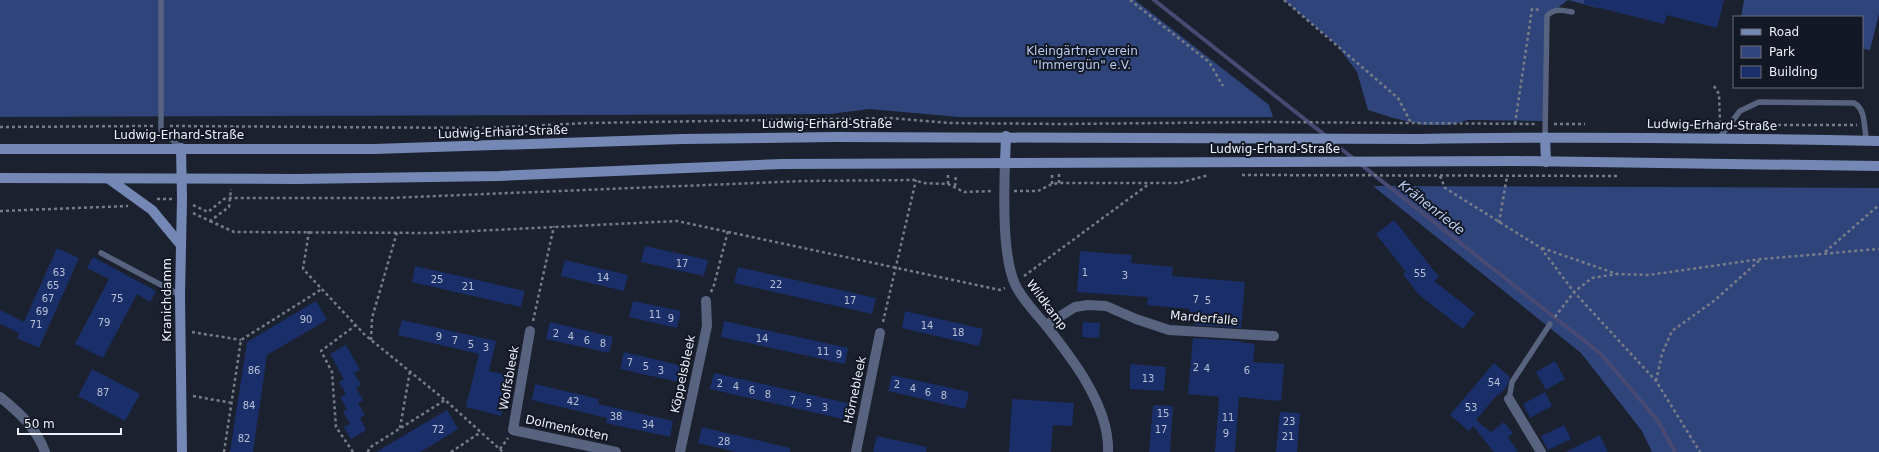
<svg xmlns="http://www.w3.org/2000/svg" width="1879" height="452" font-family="'DejaVu Sans',sans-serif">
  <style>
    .green { fill: #2f447b }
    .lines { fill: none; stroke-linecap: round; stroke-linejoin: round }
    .stream { stroke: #484a74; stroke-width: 4 }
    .building { fill: #1a2f69 }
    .path { stroke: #777d88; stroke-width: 2.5; stroke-dasharray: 3 3; stroke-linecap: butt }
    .lane { stroke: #57637f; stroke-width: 5.5 }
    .street { stroke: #57637f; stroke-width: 10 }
    .secondary { stroke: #7588b5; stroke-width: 10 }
    .labels { text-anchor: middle; stroke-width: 4; stroke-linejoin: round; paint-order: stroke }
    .number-label { font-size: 10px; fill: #b8c1d6 }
    .park-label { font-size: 12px; fill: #b9caee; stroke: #121824 }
    .street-label { font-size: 12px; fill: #edf2fb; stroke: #121824 }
    .water-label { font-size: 13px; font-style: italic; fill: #becef3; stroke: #121824 }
  </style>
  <rect width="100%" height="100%" fill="#1b212e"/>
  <!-- green -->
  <g class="green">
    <path d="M0,0H1135L1269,105L1273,117H959L869,109L831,114L0,117Z"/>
    <path d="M1284,0H1600L1598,8L1568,0L1547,16L1545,121L1468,120L1450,125H1424L1393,118L1368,110L1357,72L1337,45Z"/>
    <path d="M1744,0H1879V14L1870,50L1862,49V17H1741Z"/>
    <path d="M1373,186L1879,188V452H1652L1642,431L1581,353Z"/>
  </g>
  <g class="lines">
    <!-- stream -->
    <g class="stream">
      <path d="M1154,0L1326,136"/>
      <path d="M1331,141L1354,159"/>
      <path d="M1359,163L1601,354L1658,421L1675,452"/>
    </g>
  </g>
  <!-- building -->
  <g class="building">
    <path d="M1584,0H1724L1717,28L1667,15L1664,24L1584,4Z"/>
    <path d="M1394,220L1439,277L1434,281L1475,313L1463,329L1418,294L1403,274L1406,272L1376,234Z"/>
    <path d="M645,246L708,260L704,276L641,262Z"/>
    <path d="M57,248L79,258L39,348L17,338L19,333L0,324V310L24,322Z"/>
    <path d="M1080,251L1132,255L1131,263L1173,267L1172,276L1245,282L1241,328L1194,325V319H1189L1190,309L1147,305L1148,297L1077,292Z"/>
    <path d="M93,257L156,291L150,302L137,294L103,358L75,344L109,279L87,268Z"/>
    <path d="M565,260L628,275L624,291L561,276Z"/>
    <path d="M415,266L525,291L521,307L412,282Z"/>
    <path d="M738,267L876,298L872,314L734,283Z"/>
    <path d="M316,301L327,320L267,355L253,452H230L247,342Z"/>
    <path d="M633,301L681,311L677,328L629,317Z"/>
    <path d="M905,311L983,329L979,346L902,328Z"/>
    <path d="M402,320L496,341L489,371L512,376L501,416L466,407L479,354L398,335Z"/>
    <path d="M724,321L848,348L845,364L721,337Z"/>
    <path d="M550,322L613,337L609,353L546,339Z"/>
    <path d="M1083,322L1100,323L1099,338L1082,337Z"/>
    <path d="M1193,338L1240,341V342L1255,344L1253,362L1284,364L1281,401L1239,397L1235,452H1215L1219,397L1188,394Z"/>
    <path d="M346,345L360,370L354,373L361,385L356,388L363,400L358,403L365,415L360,418L366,430L351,439L344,427L350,424L343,412L347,409L340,397L346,394L339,382L344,379L330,354Z"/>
    <path d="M624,352L687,367L683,383L620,369Z"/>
    <path d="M1555,361L1565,379L1546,390L1536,372Z"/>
    <path d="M1494,363L1510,377L1507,386L1498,396L1497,395L1476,420L1491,432L1504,422L1513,433L1508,437L1518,452H1494L1473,426L1469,431L1450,415Z"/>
    <path d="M1130,364L1166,367L1164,391L1130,389Z"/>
    <path d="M92,369L140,394L125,421L78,396Z"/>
    <path d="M714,373L851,404L847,420L710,389Z"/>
    <path d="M892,375L969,392L965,409L888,391Z"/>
    <path d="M535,384L599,399L598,404L673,421L670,437L606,423L607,418L532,400Z"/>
    <path d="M1545,392L1552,406L1530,418L1523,404Z"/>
    <path d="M1012,399L1074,403L1072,426L1053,425L1051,452H1009Z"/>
    <path d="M1153,405L1173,406L1170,452H1149Z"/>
    <path d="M447,410L458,429L429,447L420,452H376Z"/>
    <path d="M1280,412L1300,413L1297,452H1276Z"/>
    <path d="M1564,425L1571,439L1548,450L1541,436Z"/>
    <path d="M702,427L790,448V452H736L698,443Z"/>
    <path d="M1600,435L1608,452H1565Z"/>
    <path d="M877,436L927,447L926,452H873Z"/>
  </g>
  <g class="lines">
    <!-- path -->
    <g class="path">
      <path d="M1130,0L1209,62L1223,86"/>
      <path d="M1284,0L1398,98L1411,123"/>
      <path d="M1714,86L1719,94L1720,123"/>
      <path d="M1515,124L1532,9L1541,10"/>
      <path d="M1554,124H1585"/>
      <path d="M1742,125H1857"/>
      <path d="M170,126L479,128L589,123L891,118L950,123L1060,124L1266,122L1537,124"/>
      <path d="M233,126V138"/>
      <path d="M0,127L153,126"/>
      <path d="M226,139V126"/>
      <path d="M1242,175L1617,176"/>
      <path d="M1440,176L1445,188L1541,248L1574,292L1656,381L1700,452"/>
      <path d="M1059,183V174"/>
      <path d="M948,184V174"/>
      <path d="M1052,184V174"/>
      <path d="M955,186L956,175"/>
      <path d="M1014,191H1038L1052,184L1059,183H1179L1209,175"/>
      <path d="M157,199H172"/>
      <path d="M193,205L208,212L224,199L231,198H388L804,181L916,180L922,183L948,184L964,192L993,191"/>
      <path d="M0,211L128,206"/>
      <path d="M193,213L210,221L229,207L231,189"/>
      <path d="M210,221L234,232L433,233L677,221L1000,290L1005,288"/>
      <path d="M1499,223L1507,176"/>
      <path d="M309,231L303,269L365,335L445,400L503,452"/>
      <path d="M1542,248L1617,274L1649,275L1761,259L1879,249"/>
      <path d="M1825,252L1879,205"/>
      <path d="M1024,276L1149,184"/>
      <path d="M711,292L714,285L728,231"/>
      <path d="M1555,317L1574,292L1592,278L1617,274"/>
      <path d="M533,321L554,226"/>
      <path d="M883,322L916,180"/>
      <path d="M192,332L241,340"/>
      <path d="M371,340L372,318L397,232"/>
      <path d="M1656,381L1662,354L1672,331L1715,300L1761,259"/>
      <path d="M193,396L232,403"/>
      <path d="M400,428L410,371"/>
      <path d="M500,449L508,438"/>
      <path d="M224,452L241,340L322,289"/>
      <path d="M353,452L336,427L332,372L321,351L356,325"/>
      <path d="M368,452L369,448L445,400"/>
      <path d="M451,452L481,432"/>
    </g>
    <!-- lane -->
    <g class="lane">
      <path d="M161,0V130L181,148"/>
      <path d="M1545,137L1547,16C1554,8 1562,10 1572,12"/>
      <path d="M1720,137L1740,111L1759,102L1854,103C1867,110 1863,128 1867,141"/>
      <path d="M101,253L180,295"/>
      <path d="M1509,399L1512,382L1550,324"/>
    </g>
    <!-- street -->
    <g class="street">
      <path d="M1005,162C1004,193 1002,256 1015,284C1021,298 1034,311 1044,323C1071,357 1110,406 1108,452"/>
      <path d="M1046,325L1075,307L1088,305L1106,306L1136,319L1169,330L1274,336"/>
      <path d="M530,331L513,430L616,452"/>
      <path d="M0,397C19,412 37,429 45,452"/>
      <path d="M1509,399L1541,452"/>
      <path d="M680,452L707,326L706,301"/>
      <path d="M856,452L880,333"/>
    </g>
    <!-- secondary -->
    <g class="secondary">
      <path d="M1545,137L1546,162"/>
      <path d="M181,148L182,199L180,295L182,452"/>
      <path d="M0,149H374L683,139L835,137L1419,139C1573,136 1726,138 1879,141"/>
      <path d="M1005,162L1006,136"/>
      <path d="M0,178L297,179L499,176L781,164L1515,161L1879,166"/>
      <path d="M109,179L152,210L180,244"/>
    </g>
  </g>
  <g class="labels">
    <!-- number labels -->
    <g class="number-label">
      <text x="682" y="267">17</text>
      <text x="59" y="276">63</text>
      <text x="1085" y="276">1</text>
      <text x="1420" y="277">55</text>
      <text x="1125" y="279">3</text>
      <text x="603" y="281">14</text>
      <text x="437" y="283">25</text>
      <text x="776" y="288">22</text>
      <text x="53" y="289">65</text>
      <text x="468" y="290">21</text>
      <text x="48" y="302">67</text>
      <text x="117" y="302">75</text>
      <text x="1196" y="303">7</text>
      <text x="850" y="304">17</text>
      <text x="1208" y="304">5</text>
      <text x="42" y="315">69</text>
      <text x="655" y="318">11</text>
      <text x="671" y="322">9</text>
      <text x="306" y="323">90</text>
      <text x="104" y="326">79</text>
      <text x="36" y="328">71</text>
      <text x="927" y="329">14</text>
      <text x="958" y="336">18</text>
      <text x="556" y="337">2</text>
      <text x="439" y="340">9</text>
      <text x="571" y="340">4</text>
      <text x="762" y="342">14</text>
      <text x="455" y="344">7</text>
      <text x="587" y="344">6</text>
      <text x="603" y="347">8</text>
      <text x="471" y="348">5</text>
      <text x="486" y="351">3</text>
      <text x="823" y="355">11</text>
      <text x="839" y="358">9</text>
      <text x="630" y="366">7</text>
      <text x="646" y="370">5</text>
      <text x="1196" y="371">2</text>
      <text x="1207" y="372">4</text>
      <text x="254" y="374">86</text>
      <text x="661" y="374">3</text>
      <text x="1247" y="374">6</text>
      <text x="1148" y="382">13</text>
      <text x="1494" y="386">54</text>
      <text x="720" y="387">2</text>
      <text x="897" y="388">2</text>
      <text x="736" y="390">4</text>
      <text x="913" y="392">4</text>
      <text x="752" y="394">6</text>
      <text x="103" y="396">87</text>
      <text x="928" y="396">6</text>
      <text x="768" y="398">8</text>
      <text x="944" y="399">8</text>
      <text x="793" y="404">7</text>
      <text x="573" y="405">42</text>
      <text x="809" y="407">5</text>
      <text x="249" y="409">84</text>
      <text x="825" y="411">3</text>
      <text x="1471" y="411">53</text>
      <text x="1163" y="417">15</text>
      <text x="616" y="420">38</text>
      <text x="1228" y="421">11</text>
      <text x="1289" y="425">23</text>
      <text x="648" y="428">34</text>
      <text x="438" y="433">72</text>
      <text x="1161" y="433">17</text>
      <text x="1226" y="437">9</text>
      <text x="1288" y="440">21</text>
      <text x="244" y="442">82</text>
      <text x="724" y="445">28</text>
    </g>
    <!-- park labels -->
    <g class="park-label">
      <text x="1082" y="55">Kleingärtnerverein<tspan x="1082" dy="14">"Immergün" e.V.</tspan></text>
    </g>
    <!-- street labels -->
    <g class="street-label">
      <text x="827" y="128">Ludwig-Erhard-Straße</text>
      <text transform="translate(1712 125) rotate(1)" y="4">Ludwig-Erhard-Straße</text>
      <text transform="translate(503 132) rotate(-2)" y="4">Ludwig-Erhard-Straße</text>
      <text x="179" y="139">Ludwig-Erhard-Straße</text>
      <text x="1275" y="153">Ludwig-Erhard-Straße</text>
      <text transform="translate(167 300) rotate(-90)" y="4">Kranichdamm</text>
      <text transform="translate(1047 305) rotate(53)" y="4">Wildkamp</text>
      <text transform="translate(1204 318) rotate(5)" y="4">Marderfalle</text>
      <text transform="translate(683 374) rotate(-78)" y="4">Köppelsbleek</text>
      <text transform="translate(509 378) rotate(-80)" y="4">Wolfsbleek</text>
      <text transform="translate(855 390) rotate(-78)" y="4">Hörnebleek</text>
      <text transform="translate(567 428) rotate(12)" y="4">Dolmenkotten</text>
    </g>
    <!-- water labels -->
    <g class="water-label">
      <text transform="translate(1432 207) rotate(38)" y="5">Krähenriede</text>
    </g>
  </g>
  <!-- legend -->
  <rect x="1733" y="16" width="130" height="72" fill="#121824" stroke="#6a6f7a"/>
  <rect x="1741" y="29" width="20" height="6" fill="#7588b5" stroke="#6a6f7a"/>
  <text x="1769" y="36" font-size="12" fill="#edf2fb">Road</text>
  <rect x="1741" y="46" width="20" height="12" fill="#2f447b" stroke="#6a6f7a"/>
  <text x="1769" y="56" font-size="12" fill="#edf2fb">Park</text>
  <rect x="1741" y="66" width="20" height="12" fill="#1a2f69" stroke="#6a6f7a"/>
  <text x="1769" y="76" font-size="12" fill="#edf2fb">Building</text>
  <!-- scale -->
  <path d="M18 428v6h103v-6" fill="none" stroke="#edf2fb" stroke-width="2"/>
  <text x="24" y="428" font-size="12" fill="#edf2fb" stroke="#121824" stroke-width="3" paint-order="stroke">50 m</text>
</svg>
